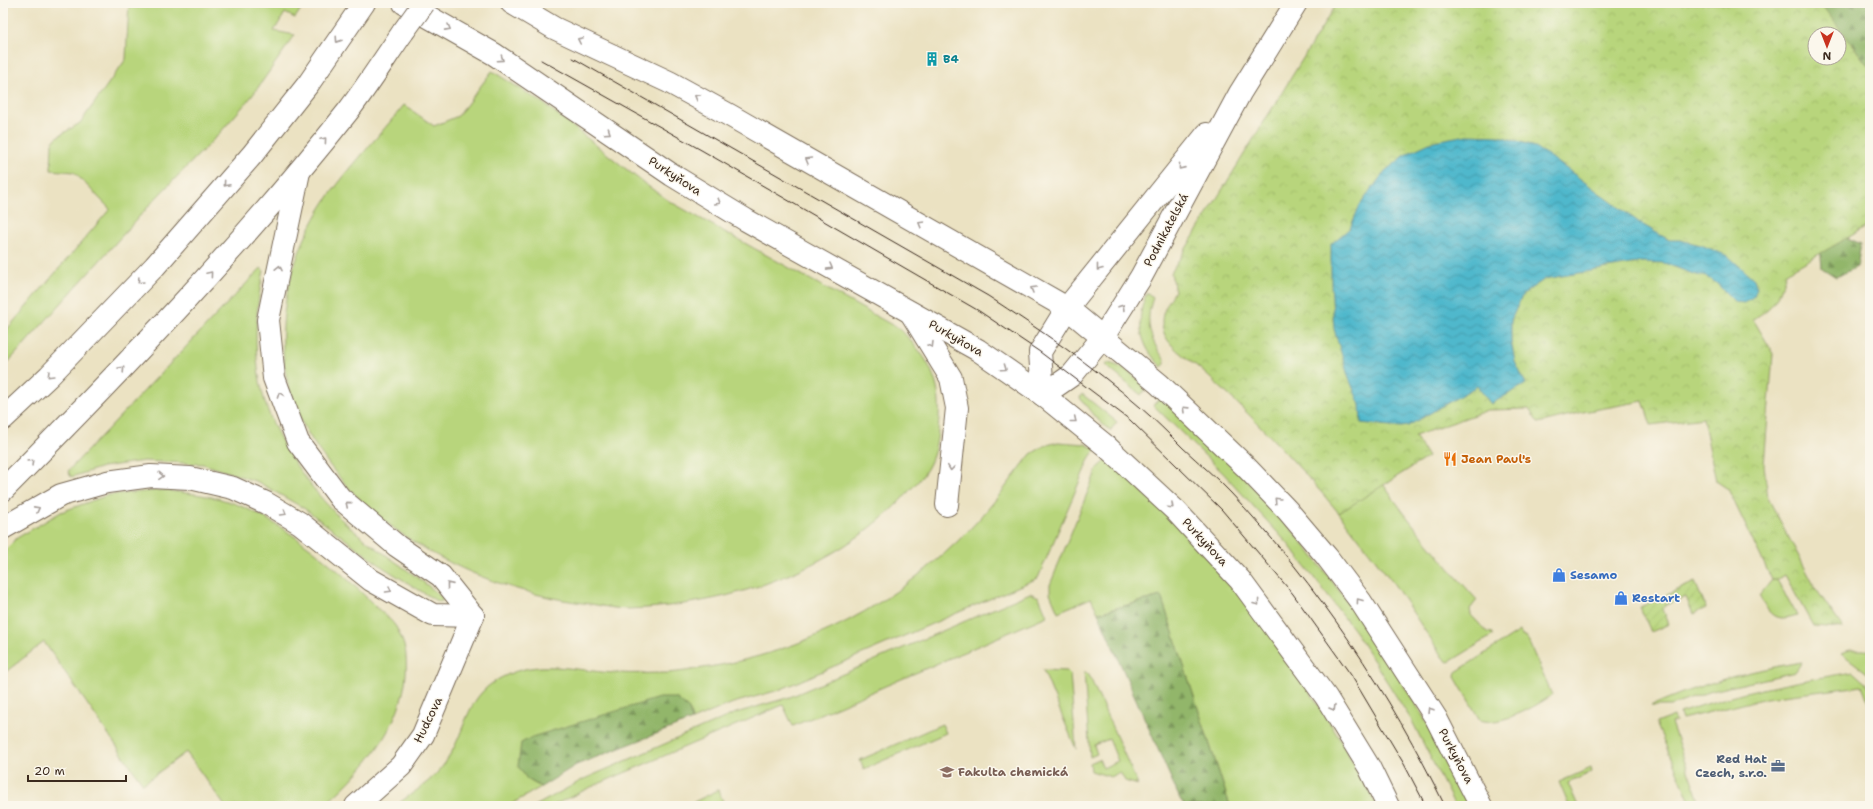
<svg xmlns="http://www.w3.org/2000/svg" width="1873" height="809" font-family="'Shantell Sans',sans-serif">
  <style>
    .grass { fill: #b8d57b; stroke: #7a804c }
    .forest { fill: url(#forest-firs); stroke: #667044 }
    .park { fill: url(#park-crowns); stroke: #7a804c; fill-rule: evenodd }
    .garden { fill: url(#garden-furrows); stroke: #7a804c }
    .water { fill: url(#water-waves); stroke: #457175 }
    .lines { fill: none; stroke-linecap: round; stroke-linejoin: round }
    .minor-casing { stroke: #796a57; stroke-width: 24 }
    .tertiary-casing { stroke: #796a57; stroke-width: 24 }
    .trunk-casing { stroke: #796a57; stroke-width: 24 }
    .minor { stroke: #fff; stroke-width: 22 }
    .tertiary { stroke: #fff; stroke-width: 22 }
    .trunk { stroke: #fff; stroke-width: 22 }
    .tram { stroke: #3b2a1e; stroke-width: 1 }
    .trunk-bridge-casing { stroke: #796a57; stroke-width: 24; stroke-linecap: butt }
    .trunk-bridge { stroke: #fff; stroke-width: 22 }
    .oneway { stroke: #a79f9a }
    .labels { text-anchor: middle; stroke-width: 3; stroke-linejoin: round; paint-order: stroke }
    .culture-label { font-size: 12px; font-weight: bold; fill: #0d838f; stroke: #fbf7ec; text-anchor: start }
    .street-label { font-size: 12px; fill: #3b2a1e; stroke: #fbf7ec }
    .food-label { font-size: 12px; font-weight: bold; fill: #c56008; stroke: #fbf7ec; text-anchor: start }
    .shop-label { font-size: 12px; font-weight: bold; fill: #366cbe; stroke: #fbf7ec; text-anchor: start }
    .service-label { font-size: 12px; font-weight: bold; fill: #4e5e75; stroke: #fbf7ec; text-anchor: end }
    .education-label { font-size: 12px; font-weight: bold; fill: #785e54; stroke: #fbf7ec; text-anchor: start }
  </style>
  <defs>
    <pattern id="forest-firs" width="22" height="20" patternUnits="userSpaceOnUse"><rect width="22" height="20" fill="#92b66b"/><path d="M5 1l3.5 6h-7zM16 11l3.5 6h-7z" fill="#789457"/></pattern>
    <pattern id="park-crowns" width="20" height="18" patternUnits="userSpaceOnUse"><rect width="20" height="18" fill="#b8d57b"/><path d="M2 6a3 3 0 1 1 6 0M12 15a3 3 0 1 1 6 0" fill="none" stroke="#9fb76a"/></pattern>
    <pattern id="garden-furrows" width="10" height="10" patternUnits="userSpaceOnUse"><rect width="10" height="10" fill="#b8d57b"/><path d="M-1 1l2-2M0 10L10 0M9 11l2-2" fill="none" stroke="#9fb76a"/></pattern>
    <pattern id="water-waves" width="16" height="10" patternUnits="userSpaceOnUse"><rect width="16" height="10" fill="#4fb8cc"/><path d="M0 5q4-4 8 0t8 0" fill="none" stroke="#4396a5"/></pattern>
  </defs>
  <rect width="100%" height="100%" fill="#fbf7ec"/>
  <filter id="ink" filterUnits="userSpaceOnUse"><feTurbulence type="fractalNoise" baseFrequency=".025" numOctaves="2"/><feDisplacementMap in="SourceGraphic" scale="8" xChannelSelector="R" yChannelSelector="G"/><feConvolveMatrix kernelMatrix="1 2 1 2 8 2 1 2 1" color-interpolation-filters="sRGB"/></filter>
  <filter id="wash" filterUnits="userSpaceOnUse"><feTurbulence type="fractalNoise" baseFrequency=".012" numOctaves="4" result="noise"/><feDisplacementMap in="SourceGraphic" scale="16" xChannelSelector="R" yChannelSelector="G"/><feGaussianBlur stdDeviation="0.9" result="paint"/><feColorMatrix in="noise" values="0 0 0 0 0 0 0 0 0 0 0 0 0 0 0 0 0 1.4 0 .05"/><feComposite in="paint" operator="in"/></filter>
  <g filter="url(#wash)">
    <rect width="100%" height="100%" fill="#ebe2c2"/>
    <!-- grass -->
    <g class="grass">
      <path d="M129,3H305L295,18L285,13L274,31L295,35L252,96L218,135L156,198L3,368V334L110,209L74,172L51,170L52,143L57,137L80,123L126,59Z"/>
      <path d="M492,71L543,103L645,184L669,201L901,330C912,342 924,354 931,370C938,385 940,401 939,418C938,433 937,447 931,461C926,473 918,482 909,491C866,541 802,574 740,592C707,602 662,608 628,609C616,609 603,606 591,604C492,593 389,545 328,463C314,444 299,421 292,398C270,331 289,253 329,196C351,165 380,135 404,105L434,126L458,116Z"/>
      <path d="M261,268L264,271C254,311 253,359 264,399C277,443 310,489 342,520C373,549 411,570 443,598L441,602L435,600L384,568L305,509L258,482L203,464L144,461L103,467L71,477L68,471Z"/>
      <path d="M1147,292L1153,298C1146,317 1148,333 1158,350C1161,355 1165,358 1165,364L1162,367C1139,346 1135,320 1147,292Z"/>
      <path d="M1107,363C1123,365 1135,377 1147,387L1141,395L1105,365Z"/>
      <path d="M1082,394L1117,422L1110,431L1094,416L1080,398Z"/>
      <path d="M1161,397L1233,465L1299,538L1366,626L1423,716L1469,806H1455L1412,721L1356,633L1289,545L1224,474L1153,405Z"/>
      <path d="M1058,442L1085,444L1096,449L1090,457L1038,578L779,690L733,703L692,720L689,709L527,779L541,787L508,806H395C412,793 433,781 445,763C469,729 463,693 509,674C543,659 581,672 617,673C634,674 651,673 668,673C680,672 692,670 703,668C805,653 898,603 969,530C992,507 1011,479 1031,454L1044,446Z"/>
      <path d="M1108,459C1138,489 1171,517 1199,548C1270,625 1328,713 1377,806H1230L1161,596L1098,613L1091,598L1058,612L1050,593V585L1097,469Z"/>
      <path d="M1383,484C1412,526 1444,563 1477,600L1470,609L1471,615L1487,632L1492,633V636L1451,661L1448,662L1443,658L1394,584L1339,513Z"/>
      <path d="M162,490C186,493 213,495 236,504C286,524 337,567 375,606C381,612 391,619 396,627C400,634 406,648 406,656C411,716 366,770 323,806H225L186,752L143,784L44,642L3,674V552L17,538L61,512L108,495Z"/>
      <path d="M1772,580H1777L1797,615C1773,623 1770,614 1759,596Z"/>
      <path d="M1030,593L1039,597L1047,616L793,726L783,705L589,788L552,806H535L584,779L736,713L790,697Z"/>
      <path d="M1520,631L1523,637L1526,636L1552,695C1537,706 1499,727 1480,720L1455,677L1456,672Z"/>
      <path d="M1850,650H1867L1870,652V675L1841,653Z"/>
      <path d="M1802,662L1795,672L1712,691L1671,706H1651C1702,683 1747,671 1802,662Z"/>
      <path d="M1043,670L1067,671L1070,674L1076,749Z"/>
      <path d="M1084,671L1089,675L1138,785L1125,781L1120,772L1111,777L1091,771L1090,763L1099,759L1103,768L1118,761L1109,739L1094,745L1097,754L1090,757Z"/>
      <path d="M1853,672L1870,687V707L1862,686L1767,698L1682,719L1680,713C1736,692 1794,682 1853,672Z"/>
      <path d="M1674,716L1676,721L1671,723L1701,806H1692L1656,723Z"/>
      <path d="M942,724L946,733L864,769L860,760Z"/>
      <path d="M1591,768L1592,772L1568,783L1578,806H1569L1559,782Z"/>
      <path d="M718,790L725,806H686Z"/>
    </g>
    <!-- forest -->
    <g class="forest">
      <path d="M1648,3H1870V68L1828,14Z"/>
      <path d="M1832,231L1861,244L1857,267L1836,277L1822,268L1820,245Z"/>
      <path d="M1161,596L1230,806H1185L1180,799L1098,613Z"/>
      <path d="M659,698H676L689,709L692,720L576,765L541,787L527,779L518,766L521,743L532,737Z"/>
    </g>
    <!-- park -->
    <path class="park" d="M1337,3H1820L1870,68V225L1786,273C1779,297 1775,307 1753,319L1769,346L1773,354L1764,465L1768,498L1816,589L1843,628L1813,626L1785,575L1777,580H1772L1728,489L1716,481L1703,418L1651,425L1643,401L1583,412L1538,423L1529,409L1488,410L1415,436L1428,457L1339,513C1295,461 1249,412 1198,367C1186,357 1167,346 1163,330C1159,314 1168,303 1175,291L1171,273ZM1815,34H1839V58H1815Z"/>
    <!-- garden -->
    <path class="garden" d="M1695,582L1706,608L1693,614L1686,597L1662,607L1669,624L1651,632L1640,607Z"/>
    <!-- water -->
    <path class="water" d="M1467,135L1499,136L1528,144L1548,155L1640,223L1669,240H1680L1701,245L1728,256L1754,279L1757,288L1754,296L1745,303L1735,302L1715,282L1706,277L1693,274L1664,263L1642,262L1545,279L1523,294L1511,320V341L1515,362L1526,384L1491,404L1477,386L1408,426L1401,427L1361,423L1360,405L1348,376L1334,329L1331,284V244L1350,228L1360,205L1385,171L1408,153L1434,141Z"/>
  </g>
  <g filter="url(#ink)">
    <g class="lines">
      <defs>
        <g id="minor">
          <path d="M1043,395L1072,375L1103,337L1141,277L1240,93L1296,3"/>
          <path d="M1043,395L1040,352L1067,308L1207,134"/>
          <path d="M356,806L401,766L423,735L473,616"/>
        </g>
        <g id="tertiary">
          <path d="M404,3L494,54L672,175L746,220L978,350L1043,395L1106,446L1176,511L1240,580L1326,697L1369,767L1388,806"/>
          <path d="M512,3L554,28L669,82L731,116L1067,308L1159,384L1245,466L1288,511L1327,557L1361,602L1436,718L1481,806"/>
          <path d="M911,313L951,378L957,408L947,505"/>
        </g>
        <g id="trunk">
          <path d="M299,172L268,320L274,378L298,442L340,498L397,546L441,576L473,616"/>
          <path d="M3,419L49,376L155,266L252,155L309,83L364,3"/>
          <path d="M3,490C124,368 243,244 349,110C368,85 385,58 403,32"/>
          <path d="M3,528L61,495L107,482L151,476L190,478L233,488L266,503L300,523L371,580L433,615L473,616"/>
        </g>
      </defs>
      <!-- minor casing -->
      <use href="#minor" class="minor-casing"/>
      <!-- tertiary casing -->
      <use href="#tertiary" class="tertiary-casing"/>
      <!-- trunk casing -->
      <use href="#trunk" class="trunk-casing"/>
      <!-- minor -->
      <use href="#minor" class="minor"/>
      <!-- tertiary -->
      <use href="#tertiary" class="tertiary"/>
      <!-- trunk -->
      <use href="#trunk" class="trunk"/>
      <!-- tram -->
      <g class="tram">
        <path d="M573,58L988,296C1040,330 1092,365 1140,407C1155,420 1169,434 1183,448C1199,463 1216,477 1231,493C1318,585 1390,693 1445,806"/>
        <path d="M541,60L703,151L979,311L1040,352L1130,420L1222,510L1293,594L1351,675L1404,764L1426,806"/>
      </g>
      <defs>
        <path id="trunk-bridge" d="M403,32L424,3"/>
      </defs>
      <!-- trunk-bridge casing -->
      <use href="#trunk-bridge" class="trunk-bridge-casing"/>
      <!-- trunk-bridge -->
      <use href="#trunk-bridge" class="trunk-bridge"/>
    </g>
    <!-- one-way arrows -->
    <defs><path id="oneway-chevron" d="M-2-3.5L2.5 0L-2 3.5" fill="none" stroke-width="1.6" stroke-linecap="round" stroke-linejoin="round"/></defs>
    <g class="oneway">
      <use href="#oneway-chevron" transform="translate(448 28) rotate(29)"/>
      <use href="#oneway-chevron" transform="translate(338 40) rotate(124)"/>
      <use href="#oneway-chevron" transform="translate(580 40) rotate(-154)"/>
      <use href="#oneway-chevron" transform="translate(501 59) rotate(34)"/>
      <use href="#oneway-chevron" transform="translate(697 97) rotate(-151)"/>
      <use href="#oneway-chevron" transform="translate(608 132) rotate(34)"/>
      <use href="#oneway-chevron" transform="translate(324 140) rotate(-50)"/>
      <use href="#oneway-chevron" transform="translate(808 160) rotate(-150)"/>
      <use href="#oneway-chevron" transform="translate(1181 167) rotate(129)"/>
      <use href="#oneway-chevron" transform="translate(226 184) rotate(131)"/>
      <use href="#oneway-chevron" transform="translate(718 202) rotate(31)"/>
      <use href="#oneway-chevron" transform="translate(921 224) rotate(-150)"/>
      <use href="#oneway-chevron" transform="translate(830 267) rotate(29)"/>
      <use href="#oneway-chevron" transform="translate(279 268) rotate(-78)"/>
      <use href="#oneway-chevron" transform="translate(1099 268) rotate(128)"/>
      <use href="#oneway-chevron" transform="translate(210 274) rotate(-50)"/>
      <use href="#oneway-chevron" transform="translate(140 281) rotate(134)"/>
      <use href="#oneway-chevron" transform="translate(1033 289) rotate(-150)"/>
      <use href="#oneway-chevron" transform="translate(1122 307) rotate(-58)"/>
      <use href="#oneway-chevron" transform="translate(931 345) rotate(59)"/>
      <use href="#oneway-chevron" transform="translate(1004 368) rotate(35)"/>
      <use href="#oneway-chevron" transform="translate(122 369) rotate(-47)"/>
      <use href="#oneway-chevron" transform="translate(50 375) rotate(135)"/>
      <use href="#oneway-chevron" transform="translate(280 395) rotate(-110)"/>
      <use href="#oneway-chevron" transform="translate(1185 409) rotate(-136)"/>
      <use href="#oneway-chevron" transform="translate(1074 420) rotate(39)"/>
      <use href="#oneway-chevron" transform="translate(31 462) rotate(-45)"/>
      <use href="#oneway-chevron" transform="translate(951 468) rotate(96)"/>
      <use href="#oneway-chevron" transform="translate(161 476) rotate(3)"/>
      <use href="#oneway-chevron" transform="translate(1277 500) rotate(-134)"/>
      <use href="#oneway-chevron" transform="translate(348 504) rotate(-140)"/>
      <use href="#oneway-chevron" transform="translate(1171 506) rotate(43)"/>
      <use href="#oneway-chevron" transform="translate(37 509) rotate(-28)"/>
      <use href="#oneway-chevron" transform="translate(284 513) rotate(31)"/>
      <use href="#oneway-chevron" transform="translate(449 585) rotate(-129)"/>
      <use href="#oneway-chevron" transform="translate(389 590) rotate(30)"/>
      <use href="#oneway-chevron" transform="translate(1359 601) rotate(-126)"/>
      <use href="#oneway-chevron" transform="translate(1257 603) rotate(53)"/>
      <use href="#oneway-chevron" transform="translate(1333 708) rotate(59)"/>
      <use href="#oneway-chevron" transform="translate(1430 710) rotate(-122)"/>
    </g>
  </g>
  <!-- icons -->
  <defs>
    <symbol id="building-bare" viewBox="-9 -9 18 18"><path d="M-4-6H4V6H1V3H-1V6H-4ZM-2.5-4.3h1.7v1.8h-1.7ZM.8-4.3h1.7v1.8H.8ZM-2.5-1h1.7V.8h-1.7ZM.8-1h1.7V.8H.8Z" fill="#0f9aa8" stroke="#fbf7ec" stroke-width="2.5" paint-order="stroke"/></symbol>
    <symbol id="restaurant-bare" viewBox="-9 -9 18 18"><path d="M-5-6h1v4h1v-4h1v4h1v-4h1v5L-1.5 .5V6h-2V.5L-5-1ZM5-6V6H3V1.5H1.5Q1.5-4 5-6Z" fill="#e8710a" stroke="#fbf7ec" stroke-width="2.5" paint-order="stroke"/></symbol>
    <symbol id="shop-bare" viewBox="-9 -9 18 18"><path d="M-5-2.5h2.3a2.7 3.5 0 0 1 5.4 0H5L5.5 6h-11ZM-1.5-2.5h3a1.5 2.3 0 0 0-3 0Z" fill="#3f7fe0" stroke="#fbf7ec" stroke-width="2.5" paint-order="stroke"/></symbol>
    <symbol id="office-bare" viewBox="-9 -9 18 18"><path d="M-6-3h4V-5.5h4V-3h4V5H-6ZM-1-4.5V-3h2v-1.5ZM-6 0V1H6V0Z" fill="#5c6f8a" stroke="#fbf7ec" stroke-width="2.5" paint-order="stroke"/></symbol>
    <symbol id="university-bare" viewBox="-9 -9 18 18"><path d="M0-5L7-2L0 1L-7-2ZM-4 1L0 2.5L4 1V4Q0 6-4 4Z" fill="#8d6e63" stroke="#fbf7ec" stroke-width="2.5" paint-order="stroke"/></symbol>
  </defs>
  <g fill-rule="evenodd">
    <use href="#building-bare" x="922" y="49" width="20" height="20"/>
    <use href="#restaurant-bare" x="1440" y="449" width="20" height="20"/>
    <use href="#shop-bare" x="1549" y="565" width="20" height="20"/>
    <use href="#shop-bare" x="1611" y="588" width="20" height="20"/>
    <use href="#office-bare" x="1768" y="756" width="20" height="20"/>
    <use href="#university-bare" x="937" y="762" width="20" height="20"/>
  </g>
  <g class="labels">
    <!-- culture labels -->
    <g class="culture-label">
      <text x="943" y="63">B4</text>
    </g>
    <!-- street labels -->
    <g class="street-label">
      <text transform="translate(675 176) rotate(33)" y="4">Purkyňova</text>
      <text transform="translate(1166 230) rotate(-62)" y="4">Podnikatelská</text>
      <text transform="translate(956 338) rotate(30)" y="4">Purkyňova</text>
      <text transform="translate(1205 542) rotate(47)" y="4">Purkyňova</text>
      <text transform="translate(428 720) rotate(-64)" y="4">Hudcova</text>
      <text transform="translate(1456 756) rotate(62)" y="4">Purkyňova</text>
    </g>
    <!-- food labels -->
    <g class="food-label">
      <text x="1461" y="463">Jean Paul's</text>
    </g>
    <!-- shop labels -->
    <g class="shop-label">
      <text x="1570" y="579">Sesamo</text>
      <text x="1632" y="602">Restart</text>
    </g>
    <!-- service labels -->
    <g class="service-label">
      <text x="1767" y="763">Red Hat<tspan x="1767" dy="14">Czech, s.r.o.</tspan></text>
    </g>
    <!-- education labels -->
    <g class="education-label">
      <text x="958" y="776">Fakulta chemická</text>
    </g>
  </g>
  <!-- margin -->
  <rect width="1873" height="809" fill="none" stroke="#fbf7ec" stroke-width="16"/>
  <!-- north arrow -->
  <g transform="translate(1827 46) rotate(180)"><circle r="19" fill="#fbf7ec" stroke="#aea59a"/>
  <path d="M0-3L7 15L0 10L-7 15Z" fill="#c8321e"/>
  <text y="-6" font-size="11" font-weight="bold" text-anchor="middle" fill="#3b2a1e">N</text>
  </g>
  <!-- scale -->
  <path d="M28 775v6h98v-6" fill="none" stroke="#3b2a1e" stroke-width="2"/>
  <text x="34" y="775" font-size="12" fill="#3b2a1e" stroke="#fbf7ec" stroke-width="3" paint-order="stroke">20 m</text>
</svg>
